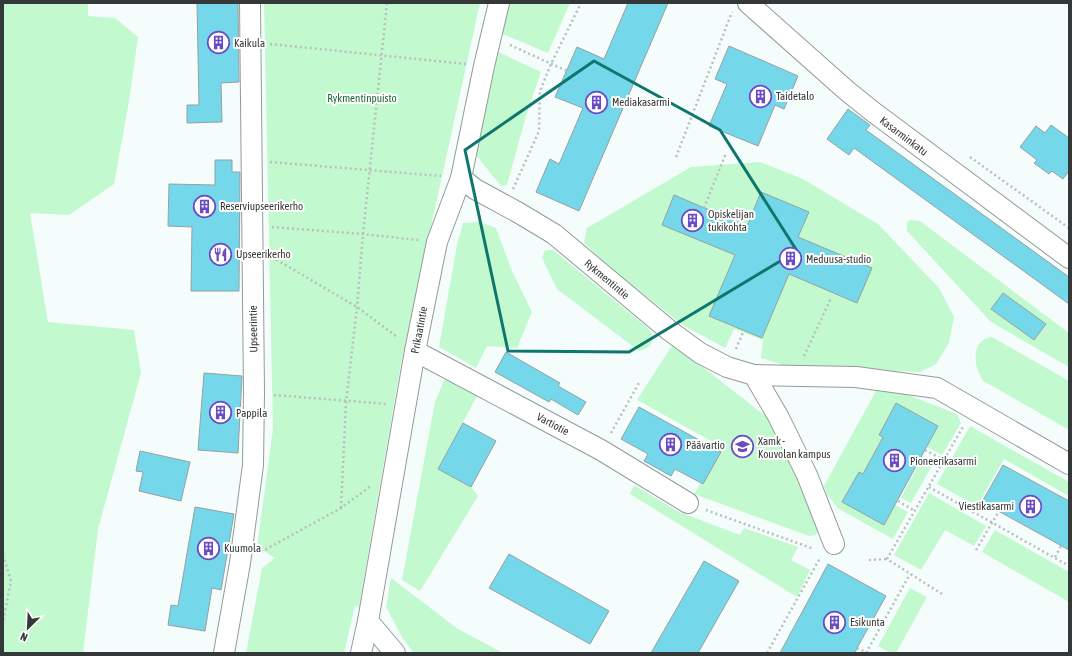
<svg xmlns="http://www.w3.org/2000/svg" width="1072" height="656" font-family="'Asap Condensed',sans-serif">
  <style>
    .green { fill: #c3f9ce }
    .building { fill: #74d8ea; stroke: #989fa1 }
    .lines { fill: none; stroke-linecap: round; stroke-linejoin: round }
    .street-casing { stroke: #939b9a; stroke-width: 22 }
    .path { stroke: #b8bfbe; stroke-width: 2.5; stroke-dasharray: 2 3; stroke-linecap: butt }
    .street { stroke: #fff; stroke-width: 20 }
    .marked { fill: none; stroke: #0f766e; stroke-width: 3; stroke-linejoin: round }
    .labels { text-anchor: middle; stroke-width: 4; stroke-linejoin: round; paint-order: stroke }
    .poi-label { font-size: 11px; fill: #353838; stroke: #fff; text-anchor: start }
    .park-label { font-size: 11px; fill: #206537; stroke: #fff }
    .street-label { font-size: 11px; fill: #353838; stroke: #fff }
  </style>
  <rect width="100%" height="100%" fill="#f5fdfc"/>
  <!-- green -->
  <g class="green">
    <path d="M3,3H88V16L115,18L138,37L129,101L114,184L69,215L30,213L48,322L134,330L141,373L98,529L83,653H3Z"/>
    <path d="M264,3H480L401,363L359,607L355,605L344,653H246L262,568L275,558L257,547L273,429Z"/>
    <path d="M508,3H570L548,53L500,33Z"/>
    <path d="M498,52L541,72L526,116L507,185L501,186L476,155Z"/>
    <path d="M760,162L803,179L878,224L939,288L954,317L949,343L936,364L920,372L787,366L761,358L763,340L734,329L725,348L681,324L608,266L584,243L587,228L691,167Z"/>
    <path d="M911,220L920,221L1069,333V367L991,322L907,231V222Z"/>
    <path d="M480,222L496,228L512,271L532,312L517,348L487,346L476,368L439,347L457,245L463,223Z"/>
    <path d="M546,250H553L648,328C657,338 652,349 639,351L557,289L542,258L544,252Z"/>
    <path d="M992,337L1069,381V430L982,380C980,375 977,369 976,364C974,351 978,338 992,337Z"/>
    <path d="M673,344L772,421L820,522V528L816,535L809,536L694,494L722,447L637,400Z"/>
    <path d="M445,378L478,394L438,469L471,487L478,496L420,591L402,580L435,402Z"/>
    <path d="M877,389L903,393L957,414L961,423L942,455L927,447L938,426L896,403L879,434L883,437L863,474L859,472L843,501L884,525L895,505L908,512L893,539L839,509L827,495L824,486Z"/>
    <path d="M970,426L1069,482V496L1004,459L977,506L937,484Z"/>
    <path d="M923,456L934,462L911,503L901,498Z"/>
    <path d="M634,485L679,512L740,535L744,528L798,547L791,560L810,570L797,597L630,494Z"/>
    <path d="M929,493L986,526L974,546L945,530L921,570L894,555Z"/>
    <path d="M995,530L1069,572V602L982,552Z"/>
    <path d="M391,578L458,629L503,653H414L403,639L386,607Z"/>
    <path d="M910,588L927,597L896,653H890L878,646Z"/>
  </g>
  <!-- building -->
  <g class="building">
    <path d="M197,3H238L239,82L221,83L222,122L187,123V105H199Z"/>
    <path d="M628,3H668L579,211L536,192L550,159L559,164L583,108L555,97L577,47L604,59Z"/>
    <path d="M729,46L798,76L784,109L775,105L758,146L709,126L727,84L715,79Z"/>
    <path d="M848,109L870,125L866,130L1069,277V304L854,148L849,155L827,139Z"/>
    <path d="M1051,125L1069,138V171L1063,179L1052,171L1049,174L1034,163L1037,160L1020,147L1036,126L1045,133Z"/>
    <path d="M215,160H232V172H240L239,291H191L192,227L168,226L169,184L215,185Z"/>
    <path d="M761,192L809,212L798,237L872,268L857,303L789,274L762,338L709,316L735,255L662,225L674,195L747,226Z"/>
    <path d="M1003,293L1046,324L1034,340L991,309Z"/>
    <path d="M506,352L560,383L558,386L586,402L578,415L551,399L549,402L495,372Z"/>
    <path d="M204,373L242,376L238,453L198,450Z"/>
    <path d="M896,403L938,426L884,525L842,502L859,472L863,474L883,437L879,435Z"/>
    <path d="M639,407L721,452L703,484L675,469L671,476L644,461L648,454L621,439Z"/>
    <path d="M463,423L496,441L471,487L438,469Z"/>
    <path d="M140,451L190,462L181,501L139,491L143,472L136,471Z"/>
    <path d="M1003,465L1069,501V550L982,502Z"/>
    <path d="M195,507L234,514L221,590L212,588L205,631L168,625L171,605L178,606Z"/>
    <path d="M509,554L609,611L590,644L489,588Z"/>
    <path d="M704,561L739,581L698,653H651Z"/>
    <path d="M828,564L886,596L857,648L855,653H780Z"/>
  </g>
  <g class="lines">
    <defs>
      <g id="street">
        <path d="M748,3L846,90L872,111L1069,258"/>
        <path d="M461,178L475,189L519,213L554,234L670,331L700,353L727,367L754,375"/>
        <path d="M415,351L601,450L688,503"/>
        <path d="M834,544L807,475L778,416L754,375L856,377L937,388L1069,464"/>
        <path d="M224,653L240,563L253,465L254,393L250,3"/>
        <path d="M361,653L368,621"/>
        <path d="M395,653L368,621L415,351L437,242L461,178L484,66L499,3"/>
      </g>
    </defs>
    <!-- street casing -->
    <use href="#street" class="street-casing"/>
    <!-- path -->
    <g class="path">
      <path d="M270,44L466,64"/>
      <path d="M510,45L567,71"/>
      <path d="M676,157L732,12"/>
      <path d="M970,157L1069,228"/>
      <path d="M270,162L441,176"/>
      <path d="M513,189L539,131L540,91L551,64L581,3"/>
      <path d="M704,208L726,153"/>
      <path d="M272,227L363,234L418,240"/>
      <path d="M272,257L357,307L397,337"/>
      <path d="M736,349L744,330"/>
      <path d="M804,356L831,298"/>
      <path d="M274,395L387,404"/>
      <path d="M611,433L640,381"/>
      <path d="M925,450L944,460"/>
      <path d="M929,487L1069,566"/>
      <path d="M898,501L915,511"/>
      <path d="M341,508L346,402L357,307L363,234L387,3"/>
      <path d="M706,510L814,549"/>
      <path d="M976,550L999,511"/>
      <path d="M261,552L341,508L372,485"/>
      <path d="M3,555L11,581L3,622"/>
      <path d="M1055,557L1061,546"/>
      <path d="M869,560L887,559"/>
      <path d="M942,594L887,559L964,425"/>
      <path d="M857,648L868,653"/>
      <path d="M767,653L820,558"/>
      <path d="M866,653L910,574"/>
    </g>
    <!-- street -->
    <use href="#street" class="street"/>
  </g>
  <!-- marked area -->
  <path class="marked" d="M594,61L720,130L797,251L629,352L508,351L465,150Z"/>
  <!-- icons -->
  <defs>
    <symbol id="building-ring" viewBox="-11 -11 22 22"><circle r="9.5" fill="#fff" stroke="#6b4cc5" stroke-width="1.5"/><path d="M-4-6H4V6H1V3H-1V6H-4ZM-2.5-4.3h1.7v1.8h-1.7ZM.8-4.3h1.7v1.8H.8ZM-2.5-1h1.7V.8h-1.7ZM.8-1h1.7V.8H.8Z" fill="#6b4cc5"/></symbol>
    <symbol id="restaurant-ring" viewBox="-11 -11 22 22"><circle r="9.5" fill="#fff" stroke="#6b4cc5" stroke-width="1.5"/><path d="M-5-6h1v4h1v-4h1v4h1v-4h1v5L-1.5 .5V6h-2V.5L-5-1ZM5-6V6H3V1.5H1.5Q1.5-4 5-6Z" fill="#6b4cc5"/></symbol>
    <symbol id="university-ring" viewBox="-11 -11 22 22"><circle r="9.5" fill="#fff" stroke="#6b4cc5" stroke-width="1.5"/><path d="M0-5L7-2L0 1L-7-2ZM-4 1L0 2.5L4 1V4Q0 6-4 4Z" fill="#6b4cc5"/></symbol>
  </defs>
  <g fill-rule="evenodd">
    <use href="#building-ring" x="206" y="30" width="25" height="25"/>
    <use href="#building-ring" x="748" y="84" width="25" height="25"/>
    <use href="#building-ring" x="584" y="90" width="25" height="25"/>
    <use href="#building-ring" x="192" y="194" width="25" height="25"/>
    <use href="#building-ring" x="680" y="208" width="25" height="25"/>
    <use href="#restaurant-ring" x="208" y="242" width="25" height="25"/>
    <use href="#building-ring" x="778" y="246" width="25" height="25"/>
    <use href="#building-ring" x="208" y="400" width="25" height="25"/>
    <use href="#building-ring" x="658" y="432" width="25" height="25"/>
    <use href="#university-ring" x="730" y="434" width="25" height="25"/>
    <use href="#building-ring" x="882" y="448" width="25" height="25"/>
    <use href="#building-ring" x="1018" y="494" width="25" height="25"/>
    <use href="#building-ring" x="196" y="536" width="25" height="25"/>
    <use href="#building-ring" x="822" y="610" width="25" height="25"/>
  </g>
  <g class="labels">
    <!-- poi labels -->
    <g class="poi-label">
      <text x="234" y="47">Kaikula</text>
      <text x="776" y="100">Taidetalo</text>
      <text x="612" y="106">Mediakasarmi</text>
      <text x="220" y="210">Reserviupseerikerho</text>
      <text x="708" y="218">Opiskelijan<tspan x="708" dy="13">tukikohta</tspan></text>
      <text x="236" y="258">Upseerikerho</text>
      <text x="806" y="263">Meduusa-studio</text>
      <text x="236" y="417">Pappila</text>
      <text x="758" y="445">Xamk -<tspan x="758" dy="13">Kouvolan kampus</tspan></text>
      <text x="686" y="449">Päävartio</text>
      <text x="910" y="465">Pioneerikasarmi</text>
      <text x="1014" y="510" text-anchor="end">Viestikasarmi</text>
      <text x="224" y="552">Kuumola</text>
      <text x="850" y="626">Esikunta</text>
    </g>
    <!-- park labels -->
    <g class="park-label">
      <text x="362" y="102">Rykmentinpuisto</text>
    </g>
    <!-- street labels -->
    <g class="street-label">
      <text transform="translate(904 136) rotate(37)" y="4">Kasarminkatu</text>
      <text transform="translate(607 279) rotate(40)" y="4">Rykmentintie</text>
      <text transform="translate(253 329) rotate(-91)" y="4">Upseerintie</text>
      <text transform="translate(419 330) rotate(-79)" y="4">Prikaatintie</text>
      <text transform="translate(553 424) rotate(28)" y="4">Vartiotie</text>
    </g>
  </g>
  <!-- border -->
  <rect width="1072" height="656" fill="none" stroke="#353838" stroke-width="8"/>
  <!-- north arrow -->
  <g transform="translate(28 628) rotate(204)" stroke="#ffffff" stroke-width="3" paint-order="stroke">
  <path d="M0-3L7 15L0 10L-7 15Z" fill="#353838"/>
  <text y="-6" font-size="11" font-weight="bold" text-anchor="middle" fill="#353838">N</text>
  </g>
</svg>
